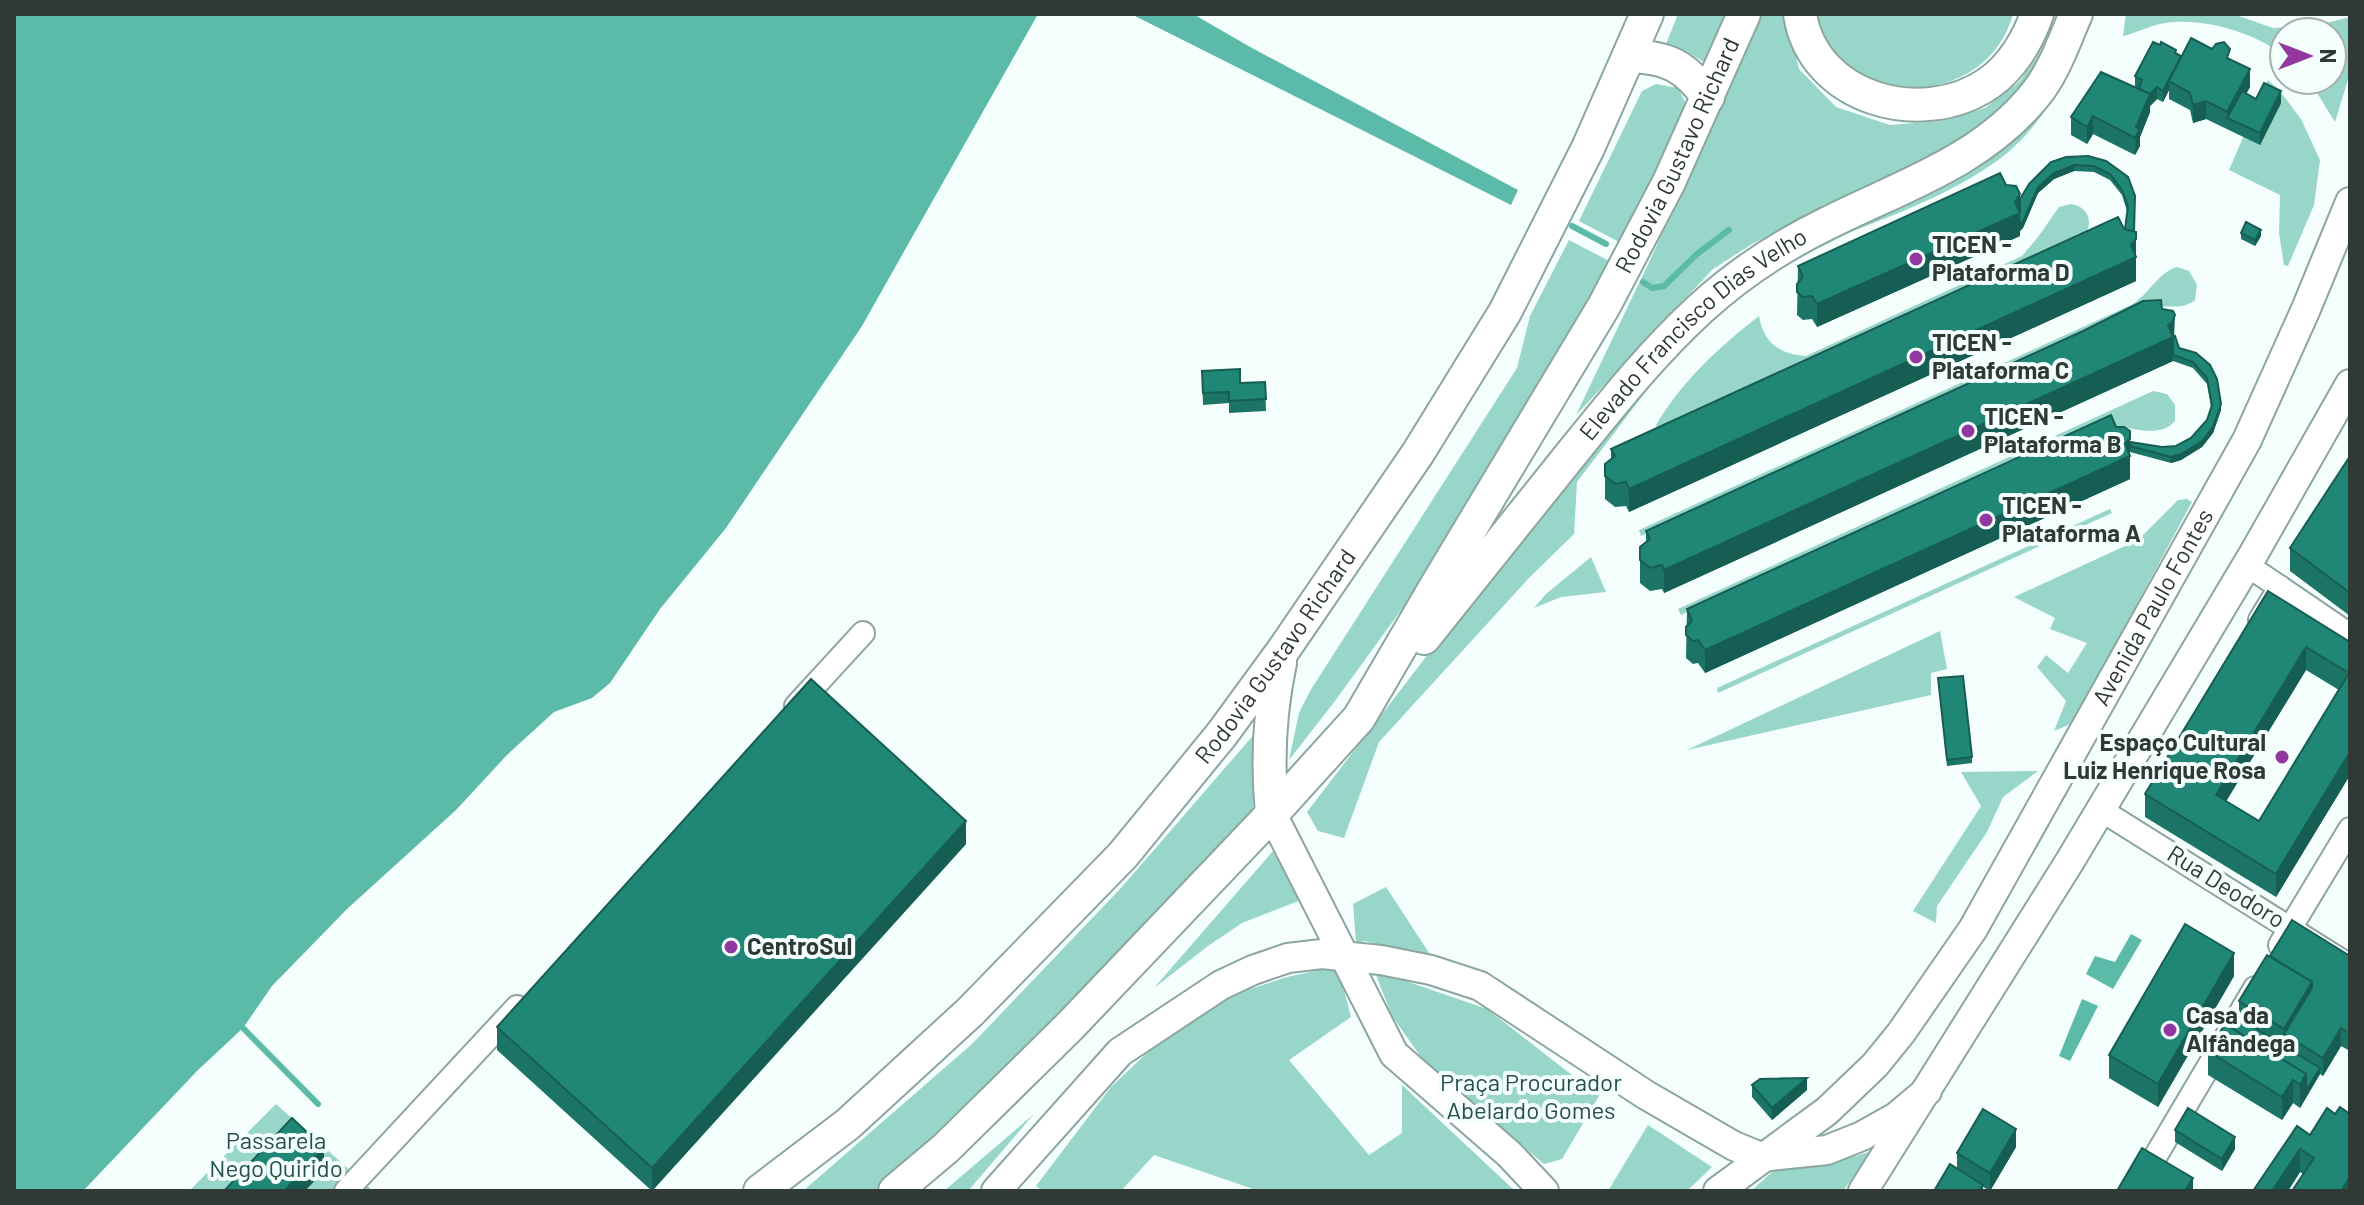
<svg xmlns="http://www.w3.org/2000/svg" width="2364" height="1205" font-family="Barlow,sans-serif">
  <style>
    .green { fill: #98d6c9 }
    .water { fill: #5cbaa8 }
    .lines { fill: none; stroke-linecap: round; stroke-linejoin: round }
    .stream { stroke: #5cbaa8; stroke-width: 6 }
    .minor-casing { stroke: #8ca69f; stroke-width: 26 }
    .major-casing { stroke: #8ca69f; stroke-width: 32 }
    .highway-casing { stroke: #8ca69f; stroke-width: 36 }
    .minor { stroke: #fff; stroke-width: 22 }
    .major { stroke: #fff; stroke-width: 28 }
    .highway { stroke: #fff; stroke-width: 32 }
    .wall { fill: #1c7466; fill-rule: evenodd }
    .shaded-wall { fill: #165e53 }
    .building { fill: #208777; stroke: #165e53; stroke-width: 2; fill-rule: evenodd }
    .poi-dot { fill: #9236a1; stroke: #f4fefc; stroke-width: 3 }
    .labels { text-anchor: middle; stroke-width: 8; stroke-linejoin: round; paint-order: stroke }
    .street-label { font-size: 24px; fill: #2f3a37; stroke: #f4fefc }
    .poi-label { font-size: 24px; font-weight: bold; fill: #2f3a37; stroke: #f4fefc; text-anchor: start }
    .park-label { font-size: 24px; fill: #254f47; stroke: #f4fefc }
  </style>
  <rect width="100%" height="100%" fill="#f4fefc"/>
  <!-- green -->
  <g class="green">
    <path d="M1678,14H1732L1705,63L1686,51L1666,44Z"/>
    <path d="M1760,14H1786L1799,69L1836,107L1890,125L1941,121L1985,108L2019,82L2046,44L2028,81L2001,109L1937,155L1752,244L1713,269L1576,415L1652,256Z"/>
    <path d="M1816,14H2013C1993,90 1893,112 1838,58C1828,48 1822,27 1816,14Z"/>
    <path d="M2090,14C2076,60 2056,103 2023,138C1978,187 1877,222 1815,245L1968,170L2017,139L2061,76Z"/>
    <path d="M2126,14H2233L2273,28L2318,25L2350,17V73L2335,122L2309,80H2332V32H2284V56C2255,32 2202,17 2165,23C2150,25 2137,33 2123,36Z"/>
    <path d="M2268,80L2280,91L2301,119L2320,160L2314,205L2288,266L2284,265L2279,233L2280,195L2229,170Z"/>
    <path d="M1656,84L1678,88L1687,106L1623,244L1579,221L1642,91Z"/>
    <path d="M2071,204C2093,207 2095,232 2076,242C2049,257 2018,262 1990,275C1878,324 1769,380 1658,431L1656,425C1683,380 1718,348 1759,316C1763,342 1780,355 1806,356L2022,256L2038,237L2059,207Z"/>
    <path d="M1569,240L1613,263L1428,573L1335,701L1289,760L1299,713L1310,691L1517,368L1530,316Z"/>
    <path d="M2177,267L2189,271L2197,285L2195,300C2182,310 2173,305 2158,307C2144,309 2128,316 2114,320L1641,536L1639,530L2131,305C2149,295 2157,273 2177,267Z"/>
    <path d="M1697,324L1577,482L1574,534L1528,579L1379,742L1344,838L1318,831L1307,812L1533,517Z"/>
    <path d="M2153,391L2167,394L2175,405V421C2158,441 2126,424 2100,425L1681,615L1678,609Z"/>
    <path d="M2187,499L2192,502L2073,723L2054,731L2066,701L2037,667L2046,655L2068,673L2087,643L2050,629L2055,618L2014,597L2138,540L2178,500Z"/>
    <path d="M2110,509L2112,513L1718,693L1717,688Z"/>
    <path d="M1591,557L1606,592L1561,597L1534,608L1546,594Z"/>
    <path d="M1940,631L1947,669L1931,673V695L1687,750Z"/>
    <path d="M1257,731L1253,770V809L1124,955L976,1100L874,1191H803L972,1044L1121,888Z"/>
    <path d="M2038,771L2003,797L1987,832L1937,906L1936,923L1913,911L1981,806L1961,772Z"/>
    <path d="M1273,851L1301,900L1242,923L1208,946L1154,988Z"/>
    <path d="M1386,887L1433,959L1365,941L1356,943L1353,904Z"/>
    <path d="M1334,967L1343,986L1351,1017L1289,1060L1369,1155L1402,1133V1085L1515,1191H1259L1154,1155L1121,1191H1043L1036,1186L1111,1087L1167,1034L1238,993L1287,977Z"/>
    <path d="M1374,970L1487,1009L1599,1096L1562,1159L1544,1164L1426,1064L1392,1016Z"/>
    <path d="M276,1104L373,1191H189Z"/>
    <path d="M1034,1114L968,1191H944Z"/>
    <path d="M1648,1125L1712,1167L1687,1191H1608Z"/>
    <path d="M1872,1151L1843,1191H1751L1773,1171L1836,1162Z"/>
  </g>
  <!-- water -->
  <g class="water">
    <path d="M14,14H1038L862,326L726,528L660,609L610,683L592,698L554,712L507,755L456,810L347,909L272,986L243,1028L197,1071L83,1191H14Z"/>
    <path d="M1131,14H1193L1252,48L1518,190L1511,205Z"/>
    <path d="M2131,934L2142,940L2113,989L2086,974L2095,956L2115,962Z"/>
    <path d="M2082,999L2098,1006L2070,1061L2059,1056Z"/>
  </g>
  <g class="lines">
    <!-- stream -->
    <g class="stream">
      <path d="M1572,226L1606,244"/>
      <path d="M1643,282L1652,288L1664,286L1697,254L1729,230"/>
      <path d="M243,1028L318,1104"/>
    </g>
    <defs>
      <g id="minor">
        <path d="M2247,565L2350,635"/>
        <path d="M2260,620L2280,587"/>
        <path d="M796,706L863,633"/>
        <path d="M2101,810L2350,966"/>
        <path d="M2280,945L2350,829"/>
        <path d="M346,1191L517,1007"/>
        <path d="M2135,1191L2255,988"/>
      </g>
      <g id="major">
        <path d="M1272,814L1394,1054L1509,1154L1544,1191"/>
        <path d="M996,1191L1120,1052L1221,985L1253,970L1288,958L1322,954L1381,960L1431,970L1480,986L1646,1095L1734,1146L1761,1157L1827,1150L1862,1136L1896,1117L1927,1091"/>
        <path id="s1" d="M1718,1191L1827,1111L1875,1065L1901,1033L1973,929L2247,440L2306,309L2350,202"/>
        <path d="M1863,1191L2070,861L2254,553L2350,384"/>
      </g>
      <g id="highway">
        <path d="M1800,14C1813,100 1923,129 1989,83C2012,67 2028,40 2037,14"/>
        <path d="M1629,56C1668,57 1685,66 1708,97"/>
        <path id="s2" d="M1424,638C1472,578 1520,518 1568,458C1610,406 1651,354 1700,309C1737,275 1781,246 1826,224C1899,187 1981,162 2035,95C2054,72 2064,41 2076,14"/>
        <path d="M1272,814C1267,762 1269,714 1280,663"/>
        <path id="s3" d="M760,1191L848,1124L970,1012L1123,855L1222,734L1282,652L1418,453L1505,312L1588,148L1647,14"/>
        <path id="s4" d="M895,1191L946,1148L1070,1026L1272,814L1359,718L1436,586L1604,306L1669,182L1744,14"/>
      </g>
    </defs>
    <!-- minor casing -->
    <use href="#minor" class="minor-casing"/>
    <!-- major casing -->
    <use href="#major" class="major-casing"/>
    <!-- highway casing -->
    <use href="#highway" class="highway-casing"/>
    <!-- minor -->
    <use href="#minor" class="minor"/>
    <!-- major -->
    <use href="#major" class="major"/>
    <!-- highway -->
    <use href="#highway" class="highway"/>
  </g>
  <!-- wall -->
  <g class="wall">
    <path d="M2176,54L2181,56L2230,59L2250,87L2246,94L2256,99L2281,103L2260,145L2206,119L2193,123L2190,110L2169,99V90L2163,102L2157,99L2150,106V112L2140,137V146L2135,155L2093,134L2087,144L2071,135V117L2135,88V76Z"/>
    <path d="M2066,157L2128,177L2134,232L2136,239V281L1629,512L1626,506L1615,507L1605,499V464L1611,459V449L2125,229L2127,211L2122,195L2110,180L2094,172L2074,171L2054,179L2038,193L2023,228L2020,231V236L1817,327L1812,319L1803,320L1797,315L1798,266L2020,212Z"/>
    <path d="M2241,233L2261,236L2255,246L2241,239Z"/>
    <path d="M2162,309L2175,336L2179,348L2196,353L2221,410L2213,433L2202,447L2181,460L2171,463L2130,452V479L1705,673L1698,663L1693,664L1686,658L1687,609L2116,427L2130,442L2162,447L2176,446L2191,438L2207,420L2211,407L2207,384L2193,368L2173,361L1664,593L1662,589L1650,591L1640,583V547L1646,542V531Z"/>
    <path d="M1202,371L1240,383L1265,382L1266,411L1229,413V403L1203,405Z"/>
    <path d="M2350,456V616L2290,571V548Z"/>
    <path d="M2268,591L2350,642V775L2276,897L2145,817V794ZM2306,670L2339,690L2259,821L2226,801Z"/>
    <path d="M1938,678L1972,757V763L1947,766Z"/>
    <path d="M966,844L652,1191L497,1050V1027Z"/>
    <path d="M2270,956H2350V1051L2341,1046L2323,1076L2320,1074L2300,1108L2293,1103L2282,1120L2208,1075V1051L2233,1029L2239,1018V1001Z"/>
    <path d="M2234,976L2158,1107L2109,1078V1055Z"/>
    <path d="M1752,1085L1807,1090L1772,1120L1752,1097Z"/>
    <path d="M2335,1114H2350L2303,1174L2300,1172L2288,1191H2253L2310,1135Z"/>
    <path d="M2175,1130L2235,1149L2222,1171L2175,1142Z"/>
    <path d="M2016,1147L1990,1191L1983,1187V1191L1957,1169V1153Z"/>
  </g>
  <!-- shaded-wall -->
  <g class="shaded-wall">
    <path d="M2181,56L2169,81V90L2163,102V91Z"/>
    <path d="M2250,69V87L2232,120L2227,118V112Z"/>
    <path d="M2157,87V99L2150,106V112L2140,137V146L2135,155L2136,127L2150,94Z"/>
    <path d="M2281,91V103L2260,145V133Z"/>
    <path d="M2206,101V119L2193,123V105Z"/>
    <path d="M2093,116V134L2087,144V127Z"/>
    <path d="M2074,165V171L2054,179L2038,193L2023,228L2020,231V236L1817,327V304L2015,202L2020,194V225L2038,187L2054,173Z"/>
    <path d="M2261,230V236L2255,246V240Z"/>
    <path d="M2136,239V281L1629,512V489L2131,245Z"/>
    <path d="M2175,315L2173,361L1664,593V570L2168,325Z"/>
    <path d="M2221,404V410L2213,433L2202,447L2181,460L2171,463V457L2181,454Z"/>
    <path d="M2130,439V479L1705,673V650L2125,443Z"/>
    <path d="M2306,647V670L2216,818V795Z"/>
    <path d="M2350,752V775L2276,897V874Z"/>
    <path d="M966,821V844L652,1191V1168Z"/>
    <path d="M2234,953V976L2158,1107V1084Z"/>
    <path d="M2312,982V1006L2284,1034V1029Z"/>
    <path d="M2341,1028V1046L2323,1076V1058Z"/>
    <path d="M2320,1068V1074L2300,1108V1085L2306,1074Z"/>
    <path d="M1807,1078V1090L1772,1120V1108Z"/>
    <path d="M2293,1080V1103L2282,1120V1097Z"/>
    <path d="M2016,1129V1147L1990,1191V1173Z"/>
    <path d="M2235,1137V1149L2222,1171V1159Z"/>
    <path d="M324,1148V1171L305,1191H284Z"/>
    <path d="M2300,1149V1172L2288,1191H2272Z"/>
    <path d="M2350,1177V1191H2341Z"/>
    <path d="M2193,1178V1191H2185Z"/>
  </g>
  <!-- building -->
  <g class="building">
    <path d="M2191,38L2212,49L2216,44L2224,42L2230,49L2227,58L2250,69L2227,112L2206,101L2193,105L2190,93L2169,81Z"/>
    <path d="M2153,42L2160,45L2161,42L2176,50L2175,53L2181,56L2163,91L2157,87L2150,94L2141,90L2139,87L2142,80L2135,76Z"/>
    <path d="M2101,72L2150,94L2136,127L2140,129L2135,138L2093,116L2087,127L2071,117Z"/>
    <path d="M2264,83L2281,91L2260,133L2227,118L2242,91L2256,99Z"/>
    <path d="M2088,156L2106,161L2128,177L2135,196L2134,232L2125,229L2128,206L2122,190L2110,174L2094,166L2074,165L2054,173L2038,187L2023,222L2020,225L2019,213L2020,212V199L2029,184L2051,162L2066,157Z"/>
    <path d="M2000,173L2006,185L2016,186L2020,194L2015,202L2020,213L1817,304L1812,296L1803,297L1797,292V284L1803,277L1798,266Z"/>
    <path d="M2118,217L2124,229L2136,232V239L2131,245L2136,257L1629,489L1626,482L1615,484L1605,476V464L1615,456L1611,449Z"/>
    <path d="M2246,222L2261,230L2255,240L2241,233Z"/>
    <path d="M2161,300L2162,309L2173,311L2175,315L2172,323L2168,325L2173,337L1664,570L1662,565L1650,568L1640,560V547L1650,539L1646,531L2083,331L2143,301Z"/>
    <path d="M2175,336L2179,348L2196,353L2210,365L2217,379L2221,404L2213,427L2202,441L2181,454L2171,457L2130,446V442L2162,447L2176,446L2191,438L2207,420L2212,405L2207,378L2193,362L2173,355V337Z"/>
    <path d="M1240,369V383L1265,382L1266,399L1229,401V392L1203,393L1202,371Z"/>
    <path d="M2111,415L2116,427H2124L2130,431V439L2125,443L2130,456L1705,650L1698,640L1693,641L1686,635V627L1692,621L1687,609Z"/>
    <path d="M2350,456V593L2290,548Z"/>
    <path d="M2268,591L2350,642V752L2276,874L2145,794ZM2306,647L2349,673L2259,821L2216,795Z"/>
    <path d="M1963,676L1972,757L1947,760L1938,678Z"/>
    <path d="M811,679L966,821L652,1168L497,1027Z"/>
    <path d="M2292,920L2350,956V1034L2341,1028L2323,1058L2284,1034L2312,988V982L2270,956Z"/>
    <path d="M2185,924L2234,953L2158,1084L2109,1055Z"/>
    <path d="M2267,955L2312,982L2284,1029L2239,1001Z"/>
    <path d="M2239,1018L2320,1068L2306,1091V1074L2233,1029Z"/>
    <path d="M2225,1024L2306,1074L2300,1085L2293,1080L2282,1097L2208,1051Z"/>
    <path d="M1807,1078L1772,1108L1752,1085L1760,1079Z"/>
    <path d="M2340,1107L2350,1114V1177L2341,1191H2292L2314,1158L2300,1149L2272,1191H2253L2297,1126L2310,1135L2327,1108L2335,1114Z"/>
    <path d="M2188,1108L2235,1137L2222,1159L2175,1130Z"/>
    <path d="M1983,1109L2016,1129L1990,1173L1957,1153Z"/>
    <path d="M292,1118L324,1148L284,1191H224Z"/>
    <path d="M2142,1148L2193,1178L2185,1191H2117Z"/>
    <path d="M1950,1164L1983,1185L1979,1191H1934Z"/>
  </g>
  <!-- markers -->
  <g class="poi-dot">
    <circle cx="1916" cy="259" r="8"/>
    <circle cx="1916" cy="357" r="8"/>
    <circle cx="1968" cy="431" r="8"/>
    <circle cx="1986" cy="520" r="8"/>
    <circle cx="2282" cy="757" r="8"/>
    <circle cx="731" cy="947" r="8"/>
    <circle cx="2170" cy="1030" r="8"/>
  </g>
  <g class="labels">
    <!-- street labels -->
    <g class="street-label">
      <text dy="8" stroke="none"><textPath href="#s4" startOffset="1310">Rodovia Gustavo Richard</textPath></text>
      <text dy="8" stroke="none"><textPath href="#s2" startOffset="408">Elevado Francisco Dias Velho</textPath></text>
      <text dy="8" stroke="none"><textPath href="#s1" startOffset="738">Avenida Paulo Fontes</textPath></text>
      <text dy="8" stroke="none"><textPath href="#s3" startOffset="746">Rodovia Gustavo Richard</textPath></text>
      <text transform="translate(2226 887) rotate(32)" y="8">Rua Deodoro</text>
    </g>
    <!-- poi labels -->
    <g class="poi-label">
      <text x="1932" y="253">TICEN -<tspan x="1932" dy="28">Plataforma D</tspan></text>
      <text x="1932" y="351">TICEN -<tspan x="1932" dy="28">Plataforma C</tspan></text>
      <text x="1984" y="425">TICEN -<tspan x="1984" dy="28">Plataforma B</tspan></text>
      <text x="2002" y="514">TICEN -<tspan x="2002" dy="28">Plataforma A</tspan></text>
      <text x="2266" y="751" text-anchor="end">Espaço Cultural<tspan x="2266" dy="28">Luiz Henrique Rosa</tspan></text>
      <text x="747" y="955">CentroSul</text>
      <text x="2186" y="1024">Casa da<tspan x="2186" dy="28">Alfândega</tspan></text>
    </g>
    <!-- park labels -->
    <g class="park-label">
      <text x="1531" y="1091">Praça Procurador<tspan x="1531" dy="28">Abelardo Gomes</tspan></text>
      <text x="276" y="1149">Passarela<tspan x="276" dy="28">Nego Quirido</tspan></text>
    </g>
  </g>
  <!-- border -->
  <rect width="2364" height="1205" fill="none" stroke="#2f3a37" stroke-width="32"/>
  <!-- north arrow -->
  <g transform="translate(2308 56) rotate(90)"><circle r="38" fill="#f4fefc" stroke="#a5b0ad" stroke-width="2"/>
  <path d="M0-6L14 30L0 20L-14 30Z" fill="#9236a1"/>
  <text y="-12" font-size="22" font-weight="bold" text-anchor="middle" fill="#2f3a37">N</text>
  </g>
</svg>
